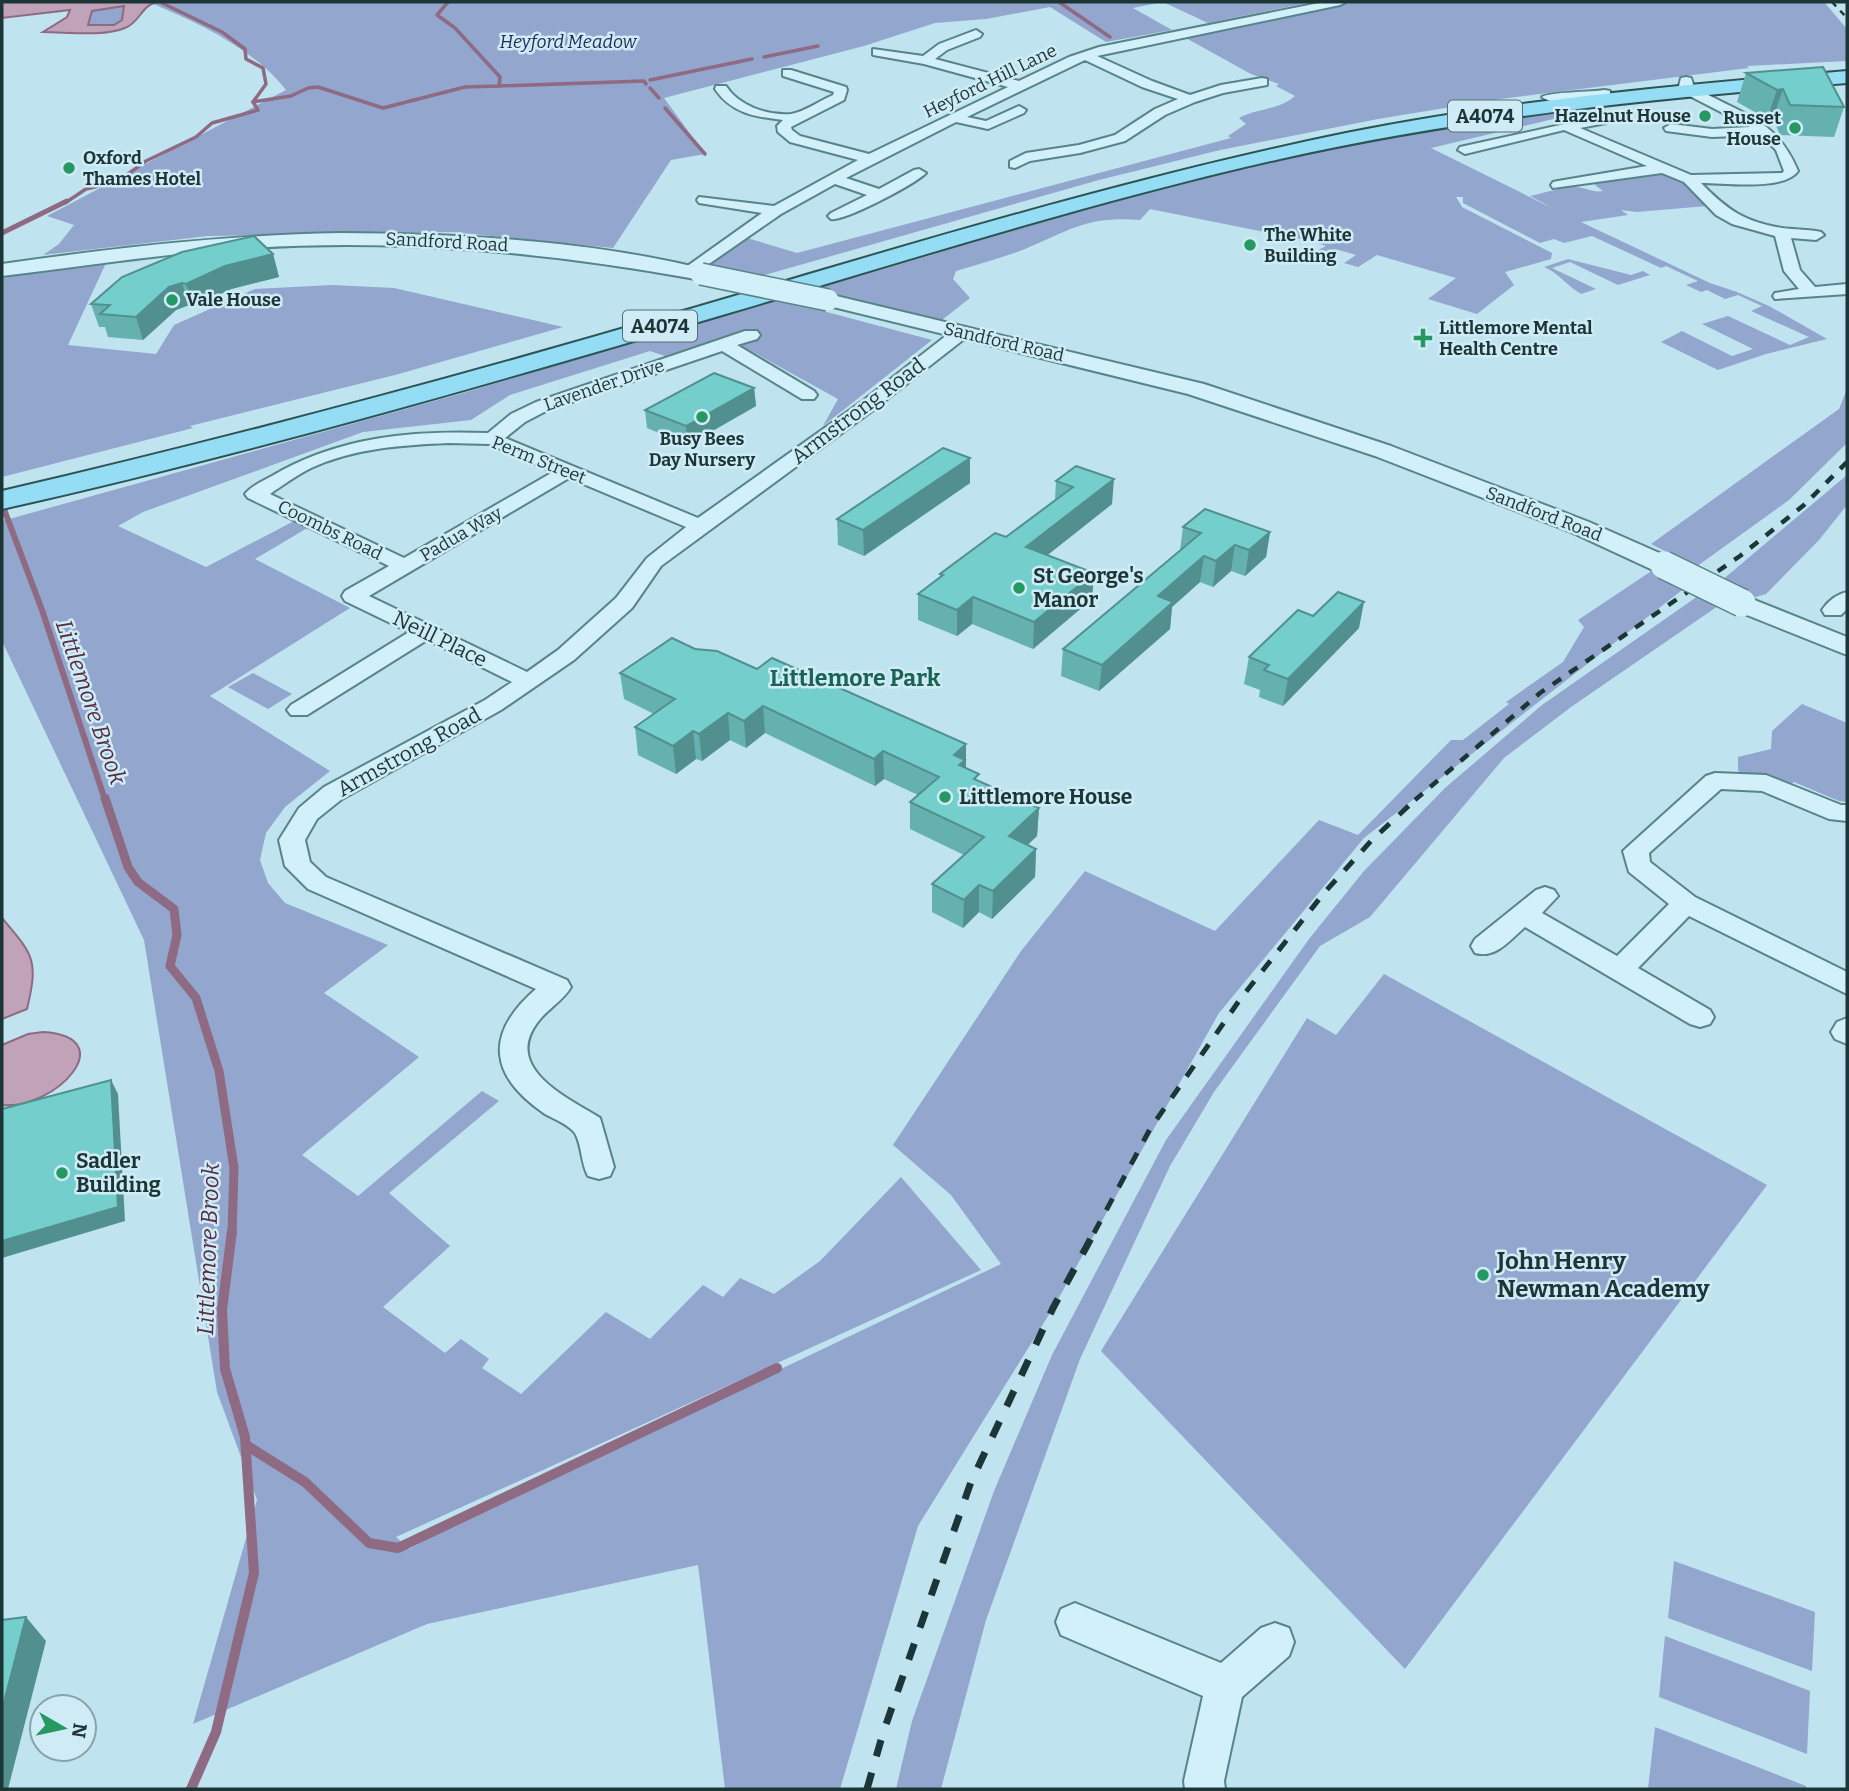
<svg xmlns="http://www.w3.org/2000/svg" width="1849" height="1791" font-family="Bitter,serif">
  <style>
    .green { fill: #93a6cd }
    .water { fill: #c0a2b9; stroke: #8e6a83; stroke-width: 2; fill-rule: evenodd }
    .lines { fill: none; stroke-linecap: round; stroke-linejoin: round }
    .stream-far4 { stroke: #8e6a83; stroke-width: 3.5 }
    .stream-far3 { stroke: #8e6a83; stroke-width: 5 }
    .stream-far2 { stroke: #8e6a83; stroke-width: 6 }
    .stream-far1 { stroke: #8e6a83; stroke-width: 9 }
    .stream { stroke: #8e6a83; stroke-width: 10 }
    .minor-casing { stroke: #578488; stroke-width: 4 }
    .tertiary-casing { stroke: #578488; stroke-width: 4 }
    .primary-casing { stroke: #2c5455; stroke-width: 4 }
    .minor { fill: #d2f0f9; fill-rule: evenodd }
    .tertiary { fill: #d2f0f9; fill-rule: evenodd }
    .primary { fill: #95ddf4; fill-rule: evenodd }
    .rail-far3 { stroke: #1c3637; stroke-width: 2.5; stroke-dasharray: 6 6; stroke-linecap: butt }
    .rail-far2 { stroke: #1c3637; stroke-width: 4.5; stroke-dasharray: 10 10; stroke-linecap: butt }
    .rail-far1 { stroke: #1c3637; stroke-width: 5; stroke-dasharray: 13 13; stroke-linecap: butt }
    .rail { stroke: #1c3637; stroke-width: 7; stroke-dasharray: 17 17; stroke-linecap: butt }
    .tertiary-bridge-far1-casing { stroke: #578488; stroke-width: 24; stroke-linecap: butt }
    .tertiary-bridge-casing { stroke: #578488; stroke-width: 30; stroke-linecap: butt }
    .tertiary-bridge-far1 { stroke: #d2f0f9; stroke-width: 21 }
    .tertiary-bridge { stroke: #d2f0f9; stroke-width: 27 }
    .wall { fill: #64b1af }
    .shaded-wall { fill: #51908e }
    .building { fill: #74cecb; stroke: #51908e; stroke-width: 2 }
    .poi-dot { fill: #269864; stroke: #cfecf6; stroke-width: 2.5 }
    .labels { text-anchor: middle; stroke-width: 5; stroke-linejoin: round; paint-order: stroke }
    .far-park-label { font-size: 18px; font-style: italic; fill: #222c54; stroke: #cfecf6 }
    .far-street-label { font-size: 18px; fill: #1c3637; stroke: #cfecf6 }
    .far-poi-label { font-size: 18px; font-weight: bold; fill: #1c3637; stroke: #cfecf6; text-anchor: start }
    .shield { fill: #cfecf6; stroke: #526d70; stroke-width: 2 }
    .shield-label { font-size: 19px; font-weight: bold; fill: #1c3637 }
    .street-label { font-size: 21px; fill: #1c3637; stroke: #cfecf6 }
    .poi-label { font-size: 21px; font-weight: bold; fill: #1c3637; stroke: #cfecf6; text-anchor: start }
    .neighbourhood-label { font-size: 23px; font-weight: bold; fill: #1a6453; stroke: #cfecf6 }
    .water-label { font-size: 23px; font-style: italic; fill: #572b42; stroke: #cfecf6 }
    .near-poi-label { font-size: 24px; font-weight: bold; fill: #1c3637; stroke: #cfecf6; text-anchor: start }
  </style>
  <rect width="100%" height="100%" fill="#bfe3ef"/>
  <!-- green -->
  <g class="green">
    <path d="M1163,2L1133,8L1172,30L1106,42L1050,7L986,19L935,23L864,46L664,98L705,154L671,160L613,248L453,232L208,236L43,255L59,244L74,225L47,216L286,90C254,49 199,23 151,3L1312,2L1208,23Z"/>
    <path d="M1356,2H1824L1847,29V61L1747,66L1749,68L1500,99L1378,119L1220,150L1099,180L754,278L711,269L707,264L747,238L797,253L1231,138L1228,136L1246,124L1239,118C1257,108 1280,110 1295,96L1276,86L1279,84L1251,74L1184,37Z"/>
    <path d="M125,6L122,20L114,25H88L91,11Z"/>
    <path d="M1591,110L1431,148L1556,210L1530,196C1545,193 1561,187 1575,187C1586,187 1592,193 1603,191L1595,185L1598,182L1668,174L1687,185L1707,206L1637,212L1621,210L1628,215L1581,222L1710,283L1737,292L1769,306L1827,339L1766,354L1718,370L1661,342L1682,331L1732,356L1753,349L1702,324L1728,316L1790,345L1809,337L1751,311L1762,306L1738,295L1725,299L1707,290L1701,292L1686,285L1698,281L1666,266L1661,268L1592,236L1564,243L1554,239L1540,243L1463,203V197H1456L1462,207L1552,253L1551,259L1505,272L1514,285L1477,314L1428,299L1456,278L1377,255L1358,267L1344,263L1356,255L1339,250L1326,259L1311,254L1326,246L1315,242L1150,209L1140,220C1083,215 1067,233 1017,252C997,259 976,265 956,271L953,279L970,298L942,320L816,289L1172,184L1319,150L1460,123Z"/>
    <path d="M1568,259L1631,275L1643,271L1650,275L1618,285L1570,262L1552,268L1596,289L1581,294C1567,286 1560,274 1544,267Z"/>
    <path d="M106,263L68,345L156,354L174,325L255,289L332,285L394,288L563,327L395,375L190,426L193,428L2,477V278Z"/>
    <path d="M778,299L932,340L823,426L838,399L755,353L721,338L665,356L650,351L510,395L471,420L363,432L143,512L118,526L206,567L294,521L309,527L255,559L350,608L210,696L330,771L285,807L266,833L260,860L268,883L285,903L388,945L324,993L419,1057L302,1155L358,1196L482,1091L499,1101L389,1193L450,1246L383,1307L445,1353L461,1339L489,1359L482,1368L521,1394L606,1312L650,1339L703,1285L723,1297L740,1278L774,1294L820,1261L901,1177L981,1270L396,1537L409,1549L560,1466L724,1396L1001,1264L951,1195L893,1145L1021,951L1085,871L1215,931L1319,820L1358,835L1451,740H1463L1509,704L1506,702L1563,662L1584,627L1578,620L1653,570L1686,587L1364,838L1219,1013L1053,1308L918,1526L840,1789H725L698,1565L427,1624L193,1724L257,1500L217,1392L144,940L2,641V521L463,393Z"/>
    <path d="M1847,389V443L1789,500L1696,567L1651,544L1839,409Z"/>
    <path d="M1847,475V505L1819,540L1766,594L1752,598L1721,581Z"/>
    <path d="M1698,596L1718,606L1571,707L1504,758L1370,917L1320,946L1214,1092L1170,1166L1080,1359L986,1620L941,1789H896L912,1721L994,1491L1052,1355L1166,1140L1309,939L1364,871L1445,788L1542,705Z"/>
    <path d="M253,673L292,694L268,709L228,687Z"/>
    <path d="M1802,704L1847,723V802L1839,801L1794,782L1789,786L1752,777L1738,771V757L1771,749L1772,731Z"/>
    <path d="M1384,974L1767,1185L1405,1669L1101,1351L1307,1018L1336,1035Z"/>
    <path d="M1674,1561L1815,1612L1812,1671L1668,1618Z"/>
    <path d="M1665,1636L1810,1691L1807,1754L1659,1697Z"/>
    <path d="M1655,1727L1806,1786V1789H1648Z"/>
  </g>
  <!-- water -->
  <g class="water">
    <path d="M2,2H159C141,4 141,22 125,28C103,37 67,32 43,32L67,17L70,10L2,18ZM124,6L122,20L114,25H88L92,11Z"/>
    <path d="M2,918C33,955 39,959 27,1009L2,1019Z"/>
    <path d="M43,1032C123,1037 56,1110 2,1105V1045L28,1034Z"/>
  </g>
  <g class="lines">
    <!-- stream-far4 -->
    <g class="stream-far4">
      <path d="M160,2L222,32L245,49L246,59L263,68L266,84L253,102"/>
      <path d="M1059,2L1110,37"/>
      <path d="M764,57L818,46"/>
      <path d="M650,80L752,59"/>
      <path d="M499,86L644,81L646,84"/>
      <path d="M650,88L659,98"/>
      <path d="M665,108L705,154"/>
      <path d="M65,203L86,189L117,182L146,161L196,137L212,123L258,110L253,102L291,96L308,88L318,87L383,108L465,87L499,86L500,77L455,28L437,15L448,2"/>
    </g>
    <!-- stream-far3 -->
    <path class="stream-far3" d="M2,233L67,201"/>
    <!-- stream-far2 -->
    <path class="stream-far2" d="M2,504L42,610L105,800"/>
    <!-- stream-far1 -->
    <path class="stream-far1" d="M105,798L128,867L138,882L174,909L177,935L170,966L196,998L219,1071L234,1168L232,1233"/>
    <!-- stream -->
    <g class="stream">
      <path d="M246,1445L305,1482L369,1543L398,1548L777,1368"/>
      <path d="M191,1789L216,1732L254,1573L245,1437L225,1369L222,1310L232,1231"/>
    </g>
    <defs>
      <g id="minor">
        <path d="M1324,2H1346L1340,5L1097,56L1152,81L1190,95L1221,85L1262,78L1267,79V85L1223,93L1195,102L1165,115L1125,141L1080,153L1030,161L1015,168L1010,167V161L1026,153L1079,145L1115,135L1155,109L1178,99L1142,87L1085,60L967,117L986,121L1019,106L1026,110L1024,113L988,129L956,122L846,178L879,189L914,170L919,169L926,173C915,184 844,222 831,219L828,216L831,213L867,195L835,184L781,214L693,275H681L679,272L762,213L699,203L697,200L699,197L774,206L858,160L790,142L778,132L777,126L783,120C755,117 731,113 715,89L716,86H726C739,106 768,116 791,114C804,112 821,100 833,95L834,92L783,76V70H791L846,87L847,90L844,100L791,127L792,130L800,136L869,154L1008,87L924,64L873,55V49L923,56L939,44L976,30L982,34L980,37L947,50L935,59L1019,81L1069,57L1099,47Z"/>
        <path d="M1686,77L1691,78L1694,87C1739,114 1775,116 1798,171C1784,191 1726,183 1701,183C1727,210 1745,222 1782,228C1795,230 1809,229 1821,232L1824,235L1816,240L1791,238L1800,270L1815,287L1847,284V294L1775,299L1773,296L1775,293L1799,289L1784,271L1775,236L1732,224L1716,215L1684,182L1662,173L1553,188L1551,185L1553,182L1558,181L1647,166L1564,130L1465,154L1458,150L1460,147L1601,116L1608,120L1606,123L1580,128L1691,175L1782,173L1784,171L1776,150L1761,135L1712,137L1666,131L1664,128L1671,124L1712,129L1750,127L1684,93L1679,86L1681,78Z"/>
        <path d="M1605,90L1610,91V97C1592,101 1557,108 1542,97C1549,92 1593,92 1605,90Z"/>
        <path d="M962,327L968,328L970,332L968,336L872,411L661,566L632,608L574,660L501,710L342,799L317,819L305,840L310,862L326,877L567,980L571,987C563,1001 547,1009 537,1023C503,1069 568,1098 600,1118L614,1167L610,1176L599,1179L588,1176C581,1163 582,1147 576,1135C572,1126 554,1119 545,1114C489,1076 484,1034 536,989L308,889L285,866L279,840L299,808L324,787L485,700L512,682L427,640L307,715H291L287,710L291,705L409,632L345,601L342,596L345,591L389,566L248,498L245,494C251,486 263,481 272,476C337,437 413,430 488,433L511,414L536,402L745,331H757L760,335L757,339L737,345L814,391L817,395L814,399H802L722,351L548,410L525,422L505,438L698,518L860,403L956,328ZM449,443L489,444L553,472L404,558L270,494C283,485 297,475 311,468C354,448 403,445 449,443ZM569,478L686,527L647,558L616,598L558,650L527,672L369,596Z"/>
        <path d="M1847,592V609L1841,615H1825L1822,610C1828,601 1837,594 1847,592Z"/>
        <path d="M1715,773L1766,775L1841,805H1847V821L1829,819L1762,791L1721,789L1649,853L1650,862L1695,897L1847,972V994L1689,916L1638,968L1710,1010L1714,1017L1710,1024L1700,1027L1690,1024L1525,927C1510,940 1496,959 1475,953L1471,946L1475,939L1536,890L1545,887L1554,890L1558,896L1542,913L1617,956L1669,904L1629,872L1623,851L1706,776Z"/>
        <path d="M1847,1018V1044L1835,1039L1831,1032L1837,1022Z"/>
        <path d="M1075,1603L1221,1663L1261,1628L1275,1623L1289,1628L1294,1642L1289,1656L1242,1697L1224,1781L1225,1789H1185L1184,1781L1203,1696L1061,1635L1056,1622L1061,1609Z"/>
      </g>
      <g id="tertiary">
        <path d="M340,233C462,234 589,240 708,270L711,274L708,278L701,280C552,253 402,238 250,248C167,253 85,266 2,276V264C115,248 226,235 340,233Z"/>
        <path d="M828,294L1204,384L1391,446L1589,522L1673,559L1677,565L1673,571L1664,573L1655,571L1571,532L1375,456L1188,394L821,304L818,300L821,296Z"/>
        <path d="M1742,595L1847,637V655L1732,609L1728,603L1732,597Z"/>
      </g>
      <path id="primary" d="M1847,71V83C1657,98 1467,117 1280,159C1094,201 912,259 729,313C489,384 247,454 2,509V491C231,438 458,377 683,311C903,247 1122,179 1346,133C1511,100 1679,85 1847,71Z"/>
    </defs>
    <!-- minor casing -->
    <use href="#minor" class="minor-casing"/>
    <!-- tertiary casing -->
    <use href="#tertiary" class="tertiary-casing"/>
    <!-- primary casing -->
    <use href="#primary" class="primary-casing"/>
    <!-- minor -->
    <use href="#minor" class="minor"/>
    <!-- tertiary -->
    <use href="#tertiary" class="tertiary"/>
    <!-- primary -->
    <use href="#primary" class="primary"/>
    <!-- rail-far3 -->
    <path class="rail-far3" d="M1832,2L1847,18"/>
    <!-- rail-far2 -->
    <path class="rail-far2" d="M1415,800L1540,693L1740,556L1804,505L1847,462"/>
    <!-- rail-far1 -->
    <path class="rail-far1" d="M1094,1233L1150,1129L1241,998L1324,893L1371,841L1417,798"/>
    <!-- rail -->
    <path class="rail" d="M867,1789L883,1733L971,1482L1053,1308L1095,1231"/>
    <defs>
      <path id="tertiary-bridge-far1" d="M701,274L828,300"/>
      <path id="tertiary-bridge" d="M1664,565L1742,603"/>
    </defs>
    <!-- tertiary-bridge-far1 casing -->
    <use href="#tertiary-bridge-far1" class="tertiary-bridge-far1-casing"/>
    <!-- tertiary-bridge casing -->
    <use href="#tertiary-bridge" class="tertiary-bridge-casing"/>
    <!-- tertiary-bridge-far1 -->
    <use href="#tertiary-bridge-far1" class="tertiary-bridge-far1"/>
    <!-- tertiary-bridge -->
    <use href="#tertiary-bridge" class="tertiary-bridge"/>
  </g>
  <!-- wall -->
  <g class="wall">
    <path d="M1746,73L1844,107L1834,137L1780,135L1773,118L1767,119L1737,102Z"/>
    <path d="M273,254L279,277L231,289L193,307L189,305L176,310L143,340L108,337L105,327H99L91,304Z"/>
    <path d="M754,388L756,406L688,445L647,428L645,410Z"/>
    <path d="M970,458V483L864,556L838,545L837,519Z"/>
    <path d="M1076,466L1112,504L1047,555L1094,573L1092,599L1033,649L972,624L957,636L918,620V594L940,577V574L1006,537L1055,500L1056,481Z"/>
    <path d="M1183,527L1270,532L1266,557L1245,576L1231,571L1213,587L1200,582L1172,607L1170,629L1099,691L1061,676L1063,649L1180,551Z"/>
    <path d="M1313,616L1359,628L1283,706L1259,697L1260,690L1244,684L1249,657Z"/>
    <path d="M695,649L757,669L966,744V768L978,781L1039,808L1037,836L1027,845L1036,849L1035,877L992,919L979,912L963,928L932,912V884L964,855L910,829V802L918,795L884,779L875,786L765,733L746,748L730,740L702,761L696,759L676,774L638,755L635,727L654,714L624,699L620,673Z"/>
  </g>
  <!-- shaded-wall -->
  <g class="shaded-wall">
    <path d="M1783,89L1773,118L1767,119L1777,90Z"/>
    <path d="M273,254L279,277L231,289L193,307L186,284L225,266Z"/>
    <path d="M182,283L189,305L176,310L143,340L136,317L169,287Z"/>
    <path d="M754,388L756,406L688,445L686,426Z"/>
    <path d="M970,458V483L864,556L863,530Z"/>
    <path d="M1114,479L1112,504L1025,573L1026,547Z"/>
    <path d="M1270,532L1266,557L1245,576L1249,550Z"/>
    <path d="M1235,545L1231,571L1213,587L1216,561Z"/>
    <path d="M1204,556L1200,582L1172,607L1170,629L1099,691L1102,665L1158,596Z"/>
    <path d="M1094,573L1092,599L1033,649L1034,622Z"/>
    <path d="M973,597L972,624L957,636V610Z"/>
    <path d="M1364,602L1359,628L1283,706L1288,679Z"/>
    <path d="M763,706L765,733L746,748L744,721Z"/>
    <path d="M728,713L730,740L702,761L699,734Z"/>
    <path d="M693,731L696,759L676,774L673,746Z"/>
    <path d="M966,744V771L953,782L954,755Z"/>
    <path d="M883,751L884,779L875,786L874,759Z"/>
    <path d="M1039,808L1037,836L1008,864L1009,836Z"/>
    <path d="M1036,849L1035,877L992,919L993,891Z"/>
    <path d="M979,885V912L963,928L964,900Z"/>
    <path d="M111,1080L118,1094L125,1221L2,1258V1241Z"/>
    <path d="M26,1617L46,1641L8,1789H2V1710Z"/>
  </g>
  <!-- building -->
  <g class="building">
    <path d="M1823,67L1844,107L1790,105L1783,89L1777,90L1746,73Z"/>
    <path d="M254,236L273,254L225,266L186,284L182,283L169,287L136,317L100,314L110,305L91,304L122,277L182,252Z"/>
    <path d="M714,373L754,388L686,426L645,410Z"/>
    <path d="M943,448L970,458L863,530L837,519Z"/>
    <path d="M1076,466L1114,479L1026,547L1094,573L1034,622L973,597L957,610L918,594L943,575L940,574L995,533L1006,537L1073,487L1056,481Z"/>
    <path d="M1205,509L1270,532L1249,550L1235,545L1216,561L1204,556L1158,596L1173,602L1102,665L1063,649L1201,533L1183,527Z"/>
    <path d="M1338,592L1364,602L1288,679L1264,670L1269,665L1249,657L1298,610L1313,616Z"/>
    <path d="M672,638L695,649L717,651L757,669L772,658L966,744L954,755L965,760L959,765L979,774L974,779L1039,808L1009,836L1036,849L993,891L979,885L964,900L932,884L984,837L910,802L939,777L883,751L874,759L763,706L744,721L728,713L699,734L693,731L673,746L635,727L675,699L620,673Z"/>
    <path d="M111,1080L118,1207L2,1241V1109Z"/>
    <path d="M26,1617L2,1710V1620Z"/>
  </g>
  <!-- markers -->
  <g class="poi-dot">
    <circle cx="1705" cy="116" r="7"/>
    <circle cx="1795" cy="128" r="7"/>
    <circle cx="69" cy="168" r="7"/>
    <circle cx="1250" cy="245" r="7"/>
    <circle cx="172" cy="300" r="7"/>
    <path d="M1419.5 327.5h7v7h7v7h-7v7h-7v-7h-7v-7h7z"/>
    <circle cx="702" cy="417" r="7"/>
    <circle cx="1019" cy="588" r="7"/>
    <circle cx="945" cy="797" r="7"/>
    <circle cx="62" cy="1173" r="7"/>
    <circle cx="1483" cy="1275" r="7"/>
  </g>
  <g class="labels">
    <!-- far-park labels -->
    <g class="far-park-label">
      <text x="568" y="48">Heyford Meadow</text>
    </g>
    <!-- far-street labels -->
    <g class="far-street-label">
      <text transform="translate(990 81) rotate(-26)" y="6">Heyford Hill Lane</text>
      <text transform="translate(447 242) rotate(3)" y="6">Sandford Road</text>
      <text transform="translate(1004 342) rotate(13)" y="6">Sandford Road</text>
      <text transform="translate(604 385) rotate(-19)" y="6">Lavender Drive</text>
      <text transform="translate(539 460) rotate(22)" y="6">Perm Street</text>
      <text transform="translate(1544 514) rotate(21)" y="6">Sandford Road</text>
      <text transform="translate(330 530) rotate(26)" y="6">Coombs Road</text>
      <text transform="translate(461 534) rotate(-30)" y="6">Padua Way</text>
    </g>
    <!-- far-poi labels -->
    <g class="far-poi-label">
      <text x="1691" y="122" text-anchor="end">Hazelnut House</text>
      <text x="1781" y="124" text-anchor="end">Russet<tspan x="1781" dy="21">House</tspan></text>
      <text x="83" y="164">Oxford<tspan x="83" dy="21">Thames Hotel</tspan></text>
      <text x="1264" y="241">The White<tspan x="1264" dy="21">Building</tspan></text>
      <text x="186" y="306">Vale House</text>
      <text x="1439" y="334">Littlemore Mental<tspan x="1439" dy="21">Health Centre</tspan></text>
      <text x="702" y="445" text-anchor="middle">Busy Bees<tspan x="702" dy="21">Day Nursery</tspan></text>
    </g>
    <!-- shield labels -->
    <g class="shield">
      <rect x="1448" y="100.5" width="74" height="31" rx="5"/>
      <rect x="623" y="310.5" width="74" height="31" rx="5"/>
    </g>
    <g class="shield-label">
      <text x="1485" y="123">A4074</text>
      <text x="660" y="333">A4074</text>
    </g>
    <!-- street labels -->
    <g class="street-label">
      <text transform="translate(858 411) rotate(-37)" y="7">Armstrong Road</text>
      <text transform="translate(440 639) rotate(26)" y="7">Neill Place</text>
      <text transform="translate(409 752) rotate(-29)" y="7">Armstrong Road</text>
    </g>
    <!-- poi labels -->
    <g class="poi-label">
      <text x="1033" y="583">St George's<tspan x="1033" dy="24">Manor</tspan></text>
      <text x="959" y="804">Littlemore House</text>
      <text x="76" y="1168">Sadler<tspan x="76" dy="24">Building</tspan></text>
    </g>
    <!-- neighbourhood labels -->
    <g class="neighbourhood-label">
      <text x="855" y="686">Littlemore Park</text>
    </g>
    <!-- water labels -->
    <g class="water-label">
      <text transform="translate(91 702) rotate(71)" y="8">Littlemore Brook</text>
      <text transform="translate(208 1249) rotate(-88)" y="8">Littlemore Brook</text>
    </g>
    <!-- near-poi labels -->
    <g class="near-poi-label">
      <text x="1497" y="1269">John Henry<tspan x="1497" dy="28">Newman Academy</tspan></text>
    </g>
  </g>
  <!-- border -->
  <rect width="1849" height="1791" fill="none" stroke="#1c3637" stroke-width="7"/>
  <!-- north arrow -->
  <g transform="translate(63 1728) rotate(99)"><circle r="33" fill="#cfecf6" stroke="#87a3aa" stroke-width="2"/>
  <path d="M0-5L12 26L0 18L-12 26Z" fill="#269864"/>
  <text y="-10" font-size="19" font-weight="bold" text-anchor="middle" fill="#1c3637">N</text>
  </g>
</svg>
